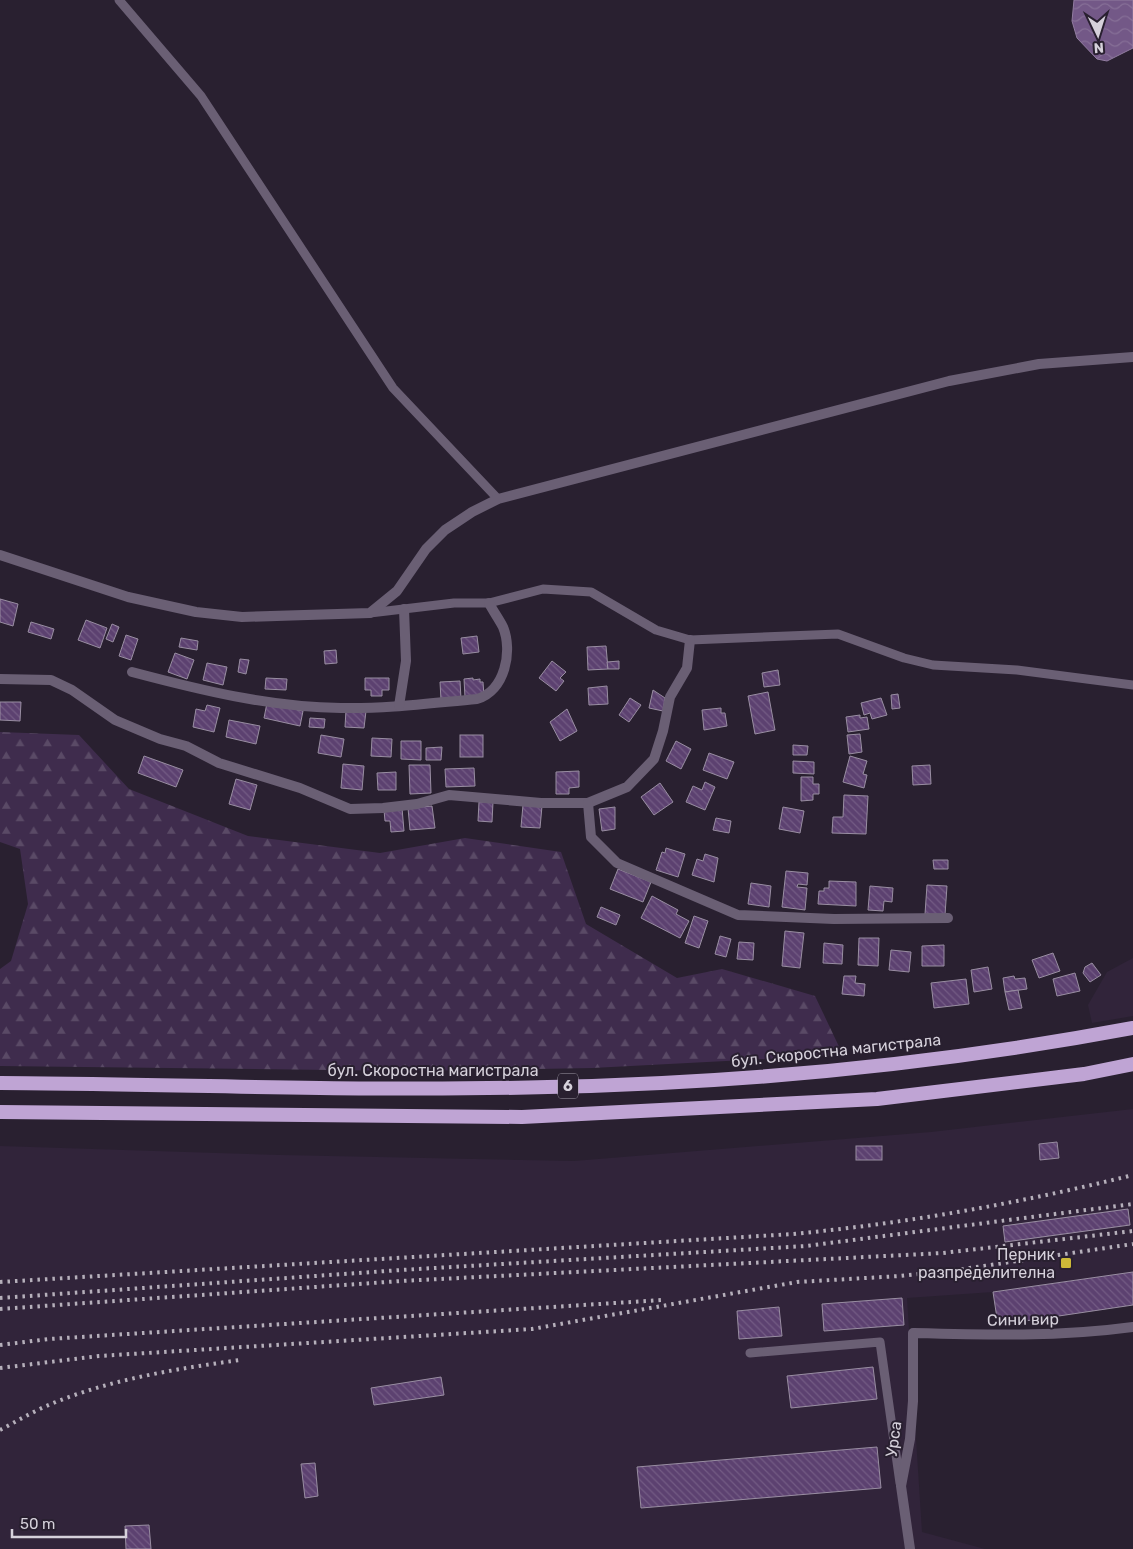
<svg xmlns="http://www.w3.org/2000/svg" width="1133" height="1549" font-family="Rubik,sans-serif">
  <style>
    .built { fill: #31243a }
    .forest { fill: url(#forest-firs) }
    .water { fill: url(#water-waves); stroke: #917ca0 }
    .building { fill: url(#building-back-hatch); stroke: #998ea2 }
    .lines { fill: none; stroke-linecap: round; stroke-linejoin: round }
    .service { stroke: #6a5f74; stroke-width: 9 }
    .minor { stroke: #6a5f74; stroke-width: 10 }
    .trunk { stroke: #bfa4d4; stroke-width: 14 }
    .rail { stroke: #b6b0bb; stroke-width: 4; stroke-dasharray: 2.5 5; stroke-linecap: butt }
    .poi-dot { fill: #cdb938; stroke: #292030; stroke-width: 2 }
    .labels { text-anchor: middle; stroke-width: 4; stroke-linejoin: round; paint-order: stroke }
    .shield { fill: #292030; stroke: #a29ca8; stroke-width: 1 }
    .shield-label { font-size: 15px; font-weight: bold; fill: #d6d1db }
    .street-label { font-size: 16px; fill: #d6d1db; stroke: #292030 }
    .poi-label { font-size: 16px; fill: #d6d1db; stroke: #292030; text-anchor: end }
  </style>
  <defs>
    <pattern id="forest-firs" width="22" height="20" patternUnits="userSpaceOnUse" patternTransform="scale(1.25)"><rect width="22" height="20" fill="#3f2c4d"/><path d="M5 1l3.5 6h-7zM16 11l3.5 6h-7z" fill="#5a4a66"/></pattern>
    <pattern id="water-waves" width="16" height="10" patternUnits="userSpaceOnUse" patternTransform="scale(1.25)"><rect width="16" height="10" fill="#735887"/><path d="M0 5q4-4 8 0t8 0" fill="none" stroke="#866f97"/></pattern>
    <pattern id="building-back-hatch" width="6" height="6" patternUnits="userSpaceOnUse" patternTransform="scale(1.25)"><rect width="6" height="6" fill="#5c4170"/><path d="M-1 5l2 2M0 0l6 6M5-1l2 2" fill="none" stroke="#735b84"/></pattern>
  </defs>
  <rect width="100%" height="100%" fill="#292030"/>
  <!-- built -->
  <g class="built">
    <path d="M1133,958V1016L1092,1023L1088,1005L1107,972Z"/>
    <path d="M1133,1109V1272L993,1292L907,1298L922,1532L985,1549H0V1146L281,1155L574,1161L931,1132Z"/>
  </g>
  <!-- forest -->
  <path class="forest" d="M0,732L79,735L129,789L248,836L380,853L465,838L561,852L586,924L677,978L722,969L815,996L843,1055L592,1068L410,1071L0,1066V969L11,961L28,904L20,849L0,842Z"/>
  <!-- water -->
  <path class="water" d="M1074,0H1133V48L1107,61L1097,59L1077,38L1072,21Z"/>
  <!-- building -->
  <g class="building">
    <path d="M0,599L18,604L13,626L0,622Z"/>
    <path d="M86,620L107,628L100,648L78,640Z"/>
    <path d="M31,622L54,629L51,639L28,632Z"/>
    <path d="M112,624L119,627L113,642L106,639Z"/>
    <path d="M126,635L138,639L131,660L119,656Z"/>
    <path d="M477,636L479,652L463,654L461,638Z"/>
    <path d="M181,638L198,641L197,650L179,647Z"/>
    <path d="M606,646L608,669L588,670L587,647Z"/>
    <path d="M336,650L337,663L325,664L324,651Z"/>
    <path d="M175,653L194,660L187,679L168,672Z"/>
    <path d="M240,659L249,660L246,674L238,672Z"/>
    <path d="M552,661L566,672L560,678L564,681L556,691L539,678Z"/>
    <path d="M619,661V669H608L607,662Z"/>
    <path d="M207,663L227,667L223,685L203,680Z"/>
    <path d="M778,670L780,685L764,687L762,673Z"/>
    <path d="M266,678L287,679L286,690L265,689Z"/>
    <path d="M365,678H389V690H382V696H371V690H365Z"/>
    <path d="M473,678V680L480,679V682H483L484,696L465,697L464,679Z"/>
    <path d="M460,681L461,699L441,700L440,682Z"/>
    <path d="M607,686L608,704L589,705L588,688Z"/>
    <path d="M653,690L665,698L663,711L649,708Z"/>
    <path d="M768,692L775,730L755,734L748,696Z"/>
    <path d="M898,694L900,708L892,709L891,695Z"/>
    <path d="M630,698L641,705L629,722L619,715Z"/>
    <path d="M881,698L887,715L872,719L870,713L864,715L861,703Z"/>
    <path d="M0,702H21L20,721L0,720Z"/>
    <path d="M267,703L303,711L300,726L264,718Z"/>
    <path d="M207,705L220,708L214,732L193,727L196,709L205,711Z"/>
    <path d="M721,708V713H725L727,726L704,730L702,710Z"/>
    <path d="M567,709L577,731L560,741L550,722Z"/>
    <path d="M346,710L366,711L364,728L345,727Z"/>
    <path d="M860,715V718L867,717L869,729L848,732L846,717Z"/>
    <path d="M310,718L325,719L324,728L309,727Z"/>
    <path d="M229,720L260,726L256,744L226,737Z"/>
    <path d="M860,734L862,752L849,754L847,735Z"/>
    <path d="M321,735L344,739L341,757L318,753Z"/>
    <rect x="460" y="735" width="23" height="22"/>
    <path d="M372,738L392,739L391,757L371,756Z"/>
    <path d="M401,741H421V760L401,759Z"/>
    <path d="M676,741L691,749L681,769L666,761Z"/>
    <path d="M793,745L808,746L807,755H793Z"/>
    <path d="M442,747L441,760H426V748Z"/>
    <path d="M709,753L734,762L727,779L703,770Z"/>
    <path d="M144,756L183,770L176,787L138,773Z"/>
    <path d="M850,756L867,761L863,774L867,775L864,788L843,782Z"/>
    <path d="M793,761L814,762V774L793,773Z"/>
    <path d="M343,764L364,766L362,790L341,788Z"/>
    <path d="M409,765H430L431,793L410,794Z"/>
    <path d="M930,765L931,784L913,785L912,766Z"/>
    <path d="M474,768L475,786L446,787L445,769Z"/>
    <path d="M579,771V787L569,788V794H556V772Z"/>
    <path d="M396,772V790H378L377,773Z"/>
    <path d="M801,777H813V784H819V794H813V800L801,801Z"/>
    <path d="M236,779L257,785L250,810L229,804Z"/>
    <path d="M705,782L715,787L705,810L686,802L693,786L702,790Z"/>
    <path d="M660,783L673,802L654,815L641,797Z"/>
    <path d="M844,795L868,796L866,834L832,833L833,817H843Z"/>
    <path d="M479,802H493L492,822L478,821Z"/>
    <path d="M523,805L542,806L540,828L521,827Z"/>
    <path d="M432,806L435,828L410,830L408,808Z"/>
    <path d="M615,807V829L602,831L599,809Z"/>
    <path d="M783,807L804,811L800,833L779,829Z"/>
    <path d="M402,808L404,831L391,832L390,821H385L384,810Z"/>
    <path d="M716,818L731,821L729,833L713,830Z"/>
    <path d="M666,848L685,854L678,877L656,870L662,852L665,853Z"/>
    <path d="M705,854L718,858L714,882L692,875L697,859L703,861Z"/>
    <path d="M933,860H948V869H934Z"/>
    <path d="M618,869L651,882L643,902L610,889Z"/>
    <path d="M786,871L808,873L807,885L798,884L797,887L807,888L805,910L782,907Z"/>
    <path d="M829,881L856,882V906L818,904L819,891H824V888H829Z"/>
    <path d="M751,883L771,886L769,907L748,904Z"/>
    <path d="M927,885L947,886L945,915L925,914Z"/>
    <path d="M870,886L893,888L892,902L884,901L883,911L868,910Z"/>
    <path d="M652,896L678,910L676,914L689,921L680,938L641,918Z"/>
    <path d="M601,907L620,915L616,925L597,917Z"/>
    <path d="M694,916L708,921L699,948L685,943Z"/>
    <path d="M785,931L804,933L800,968L782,966Z"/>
    <path d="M720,936L731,939L726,957L715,954Z"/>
    <path d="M859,938H879L878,966L858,965Z"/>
    <path d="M739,942L754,943L753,960L737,959Z"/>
    <path d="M824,943L843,945L842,964L823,963Z"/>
    <path d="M944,945V966H922V946Z"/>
    <path d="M891,950L911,952L909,972L889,970Z"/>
    <path d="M1053,953L1060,971L1039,978L1032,960Z"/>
    <path d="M1092,963L1101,975L1090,982L1083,973L1085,967Z"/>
    <path d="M988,967L992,989L974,992L971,970Z"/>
    <path d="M1075,973L1080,991L1057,996L1053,979Z"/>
    <path d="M844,976H856L855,983L865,984L864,996L842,994Z"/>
    <path d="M1014,976L1015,979L1025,978L1027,989L1005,992L1003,978Z"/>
    <path d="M966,979L969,1004L934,1008L931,983Z"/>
    <path d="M1018,990L1022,1008L1009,1010L1005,992Z"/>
    <path d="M1057,1142L1059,1158L1040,1160L1039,1144Z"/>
    <rect x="856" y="1146" width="26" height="14"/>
    <path d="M1128,1209L1130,1225L1005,1242L1003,1226Z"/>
    <path d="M1133,1272V1305L998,1325L993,1292Z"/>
    <path d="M902,1298L904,1325L824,1331L822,1304Z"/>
    <path d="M779,1307L782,1336L739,1339L737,1311Z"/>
    <path d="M873,1367L877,1399L791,1408L787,1376Z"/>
    <path d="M441,1377L444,1395L374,1405L371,1388Z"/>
    <path d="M877,1447L881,1488L641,1508L637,1467Z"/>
    <path d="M315,1463L318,1496L305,1498L301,1464Z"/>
    <path d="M149,1525L151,1549H126L125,1526Z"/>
  </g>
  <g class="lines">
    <!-- service -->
    <g class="service">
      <path d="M119,0L201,96L393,388L498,499"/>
      <path d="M370,613L454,603H489L543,589L591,592L656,630L690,640L838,634L904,658L933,665L1017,670L1133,685"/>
      <path d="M750,1353L880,1342L900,1483"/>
    </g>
    <!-- minor -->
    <g class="minor">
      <path d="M0,555L128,597L196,612L242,617L370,613L397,591L426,549L445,530L472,512L498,499L949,381L1039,364L1133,357"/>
      <path d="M132,672C200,690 269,707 341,708C386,709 432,703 477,699C505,691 513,651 503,627C499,619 493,611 489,603"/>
      <path d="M0,679L51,680L72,690L115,720L160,739L186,746L219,763L300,788L350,809L383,808L417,804L449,795L541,803H588L627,787L654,759L663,731L670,697L687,668L690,640"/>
      <path d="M399,706L406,661L404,609"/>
      <path d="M588,803L591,837L617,863L738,915L834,919L948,918"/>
      <path d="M910,1549L901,1486L910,1439L913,1401V1333C987,1335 1060,1337 1133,1327"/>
    </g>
    <!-- trunk -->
    <g class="trunk">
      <path d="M0,1083C183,1084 366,1092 548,1087C744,1083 941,1064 1133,1028"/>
      <path d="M0,1112L522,1117L877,1099L1084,1074L1133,1064"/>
    </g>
    <!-- rail -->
    <g class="rail">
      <path d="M0,1282L793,1234C908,1223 1021,1203 1133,1175"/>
      <path d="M0,1298L401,1270L806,1246L1133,1204"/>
      <path d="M0,1309L401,1281L943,1253L1133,1231"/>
      <path d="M0,1345L49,1339L662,1300"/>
      <path d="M0,1368L99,1356L532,1329L797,1282L900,1276L963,1269L1133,1244"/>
      <path d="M0,1430C15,1422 29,1414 44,1407C105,1380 175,1369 240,1360"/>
    </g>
  </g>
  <!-- markers -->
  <rect class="poi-dot" x="1060" y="1257" width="12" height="12" rx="2.5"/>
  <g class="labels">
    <!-- shield labels -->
    <rect class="shield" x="558" y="1073.5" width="20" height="25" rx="4"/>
    <g class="shield-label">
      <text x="568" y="1091">6</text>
    </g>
    <!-- street labels -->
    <g class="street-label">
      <text transform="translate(836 1050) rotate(-6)" y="6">бул. Скоростна магистрала</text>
      <text x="433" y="1076">бул. Скоростна магистрала</text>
      <text transform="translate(1023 1319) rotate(-1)" y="6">Сини вир</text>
      <text transform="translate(893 1439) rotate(-82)" y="6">Урса</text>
    </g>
    <!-- poi labels -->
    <g class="poi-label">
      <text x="1055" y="1260">Перник<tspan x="1055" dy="18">разпределителна</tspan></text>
    </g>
  </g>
  <!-- north arrow -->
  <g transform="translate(1098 35) rotate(176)" stroke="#292030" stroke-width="4" paint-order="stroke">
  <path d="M0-4L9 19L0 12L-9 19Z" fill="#d6d1db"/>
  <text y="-8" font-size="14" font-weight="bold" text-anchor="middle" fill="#d6d1db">N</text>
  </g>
  <!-- scale -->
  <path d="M12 1529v8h114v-8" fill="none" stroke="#d6d1db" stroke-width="2.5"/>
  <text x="20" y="1529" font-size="15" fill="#d6d1db" stroke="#292030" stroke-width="4" paint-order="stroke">50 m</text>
</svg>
